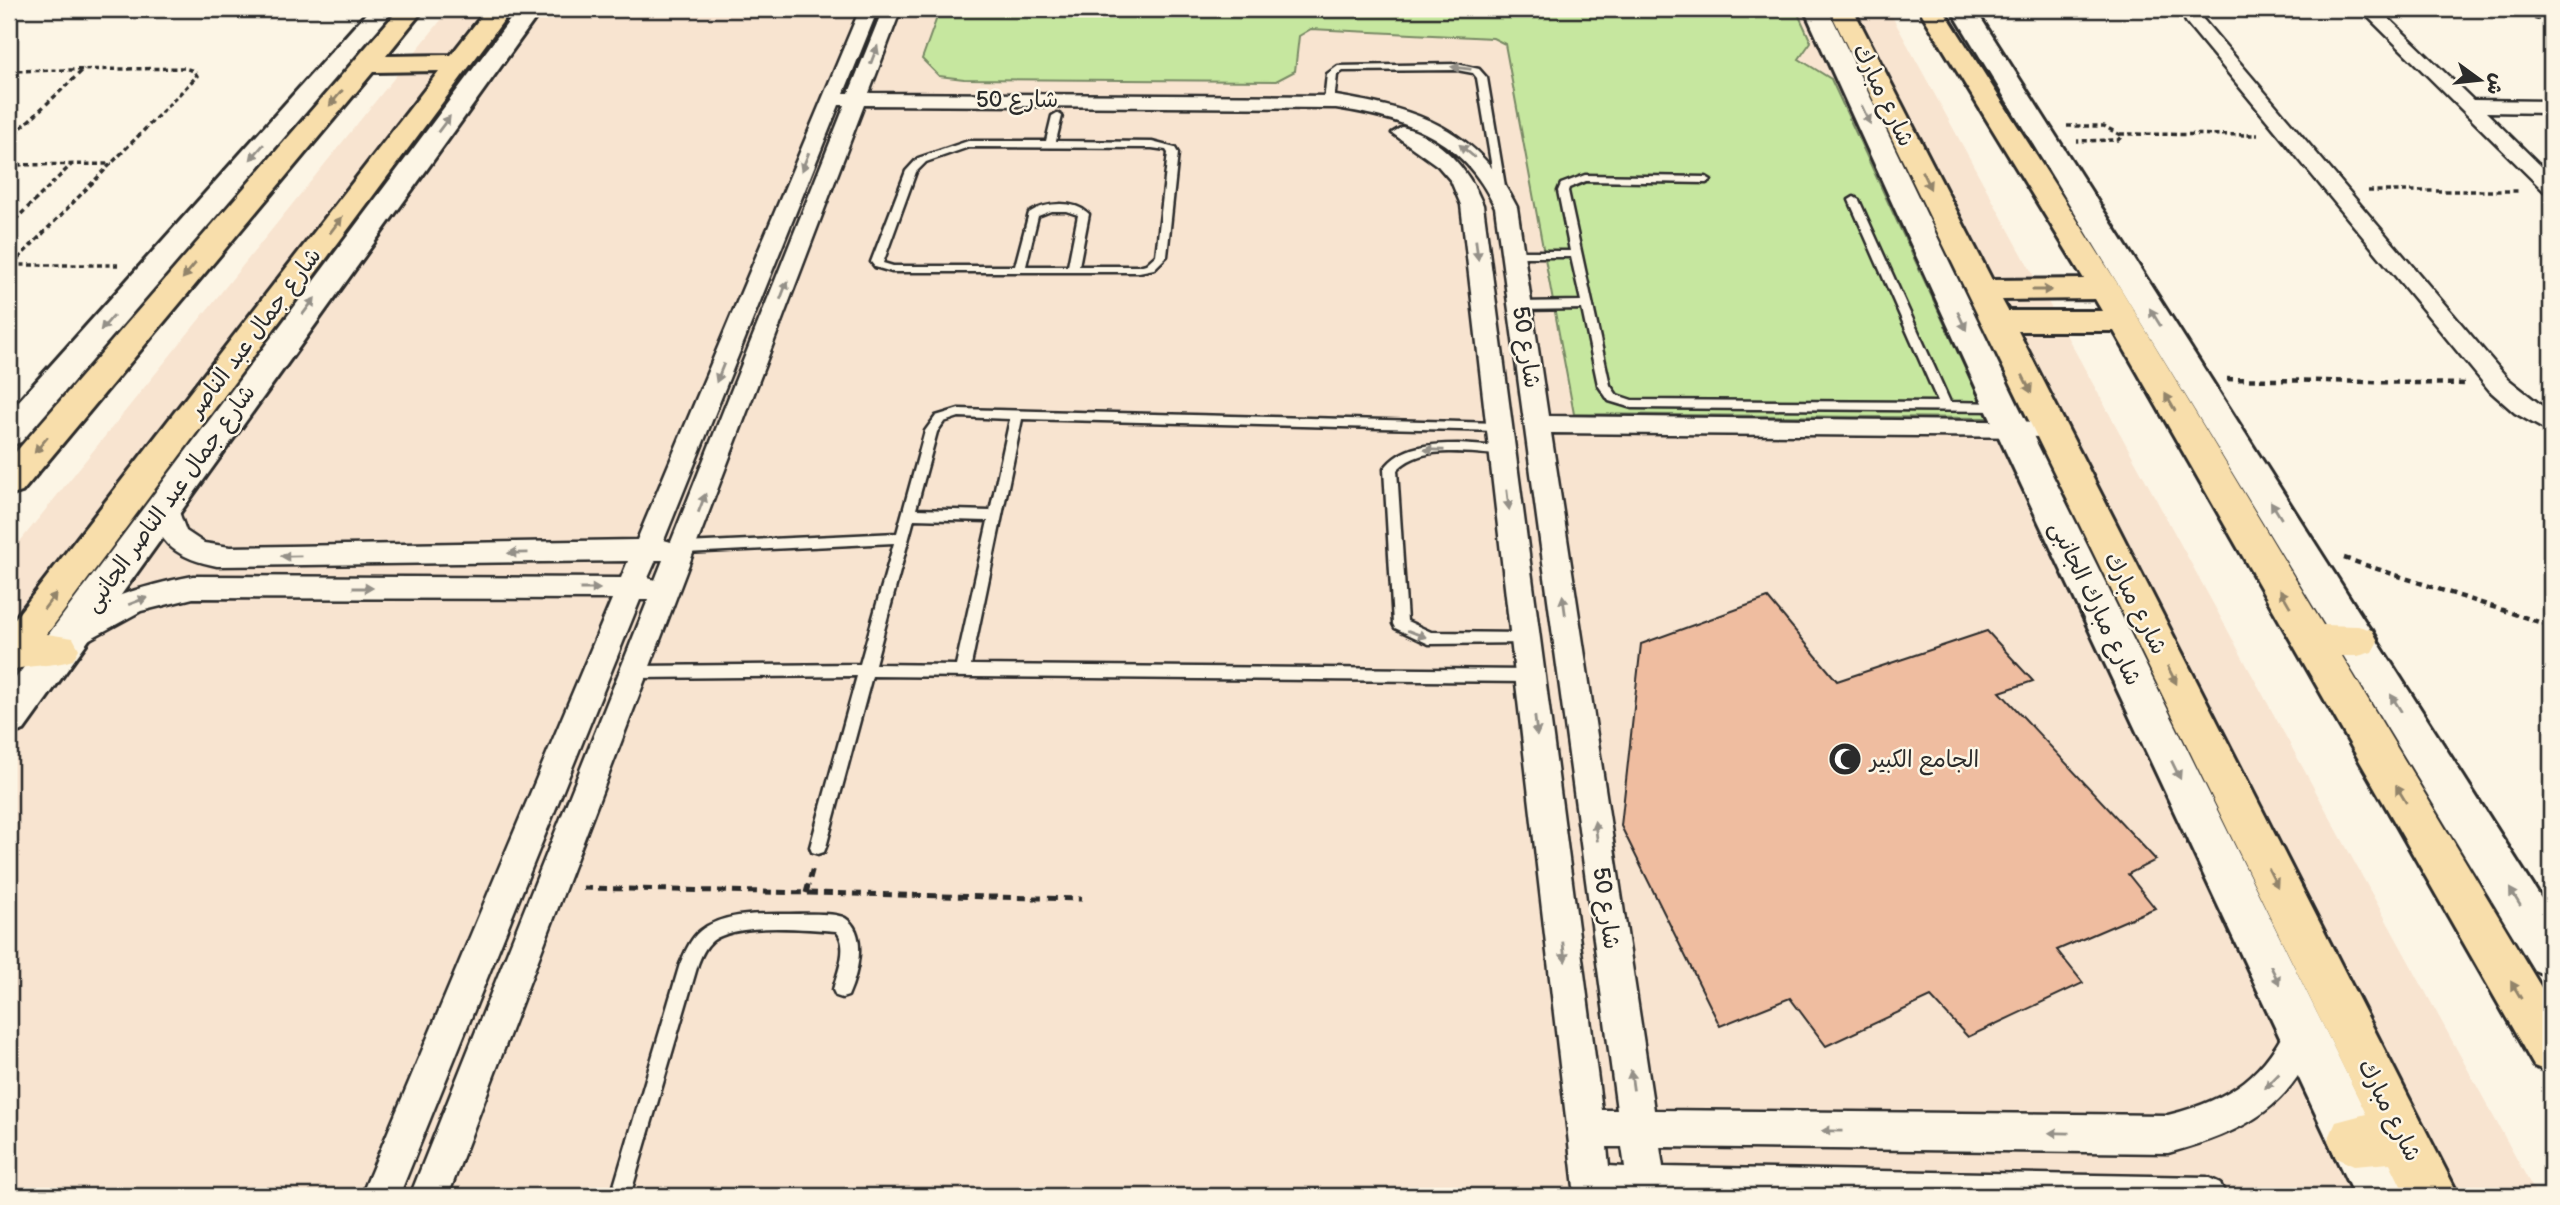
<svg xmlns="http://www.w3.org/2000/svg" width="2560" height="1205" font-family="'Balsamiq Sans','Playpen Sans Arabic',sans-serif">
  <style>
    .built { fill: #f8e4d0 }
    .green { fill: #c6e79f; stroke: #788965; stroke-width: 2 }
    .building { fill: #efbda0; stroke: #2b2b2b; stroke-width: 2 }
    .lines { fill: none; stroke-linecap: round; stroke-linejoin: round }
    .service-casing { stroke: #2b2b2b; stroke-width: 5 }
    .minor-casing { stroke: #2b2b2b; stroke-width: 5 }
    .secondary-casing { stroke: #2b2b2b; stroke-width: 6 }
    .primary-casing { stroke: #2b2b2b; stroke-width: 6 }
    .path-far2 { stroke: #2b2b2b; stroke-width: 3.5; stroke-dasharray: 5 3.5; stroke-linecap: butt }
    .path-far1 { stroke: #2b2b2b; stroke-width: 4.5; stroke-dasharray: 6 5; stroke-linecap: butt }
    .path { stroke: #2b2b2b; stroke-width: 5; stroke-dasharray: 9 6; stroke-linecap: butt }
    .service { fill: #fcf5e5; fill-rule: evenodd }
    .minor { fill: #fcf5e5; fill-rule: evenodd }
    .secondary { fill: #fcf5e5; fill-rule: evenodd }
    .primary { fill: #f8deab; fill-rule: evenodd }
    .oneway { fill: #949088 }
    .oneway2 { fill: #92846b }
    .labels { text-anchor: middle; stroke-width: 5; stroke-linejoin: round; paint-order: stroke }
    .street-label { font-size: 23px; fill: #2b2b2b; stroke: #fcf5e5 }
    .poi-label { font-size: 23px; fill: #2b2b2b; stroke: #fcf5e5; text-anchor: start }
  </style>
  <rect width="100%" height="100%" fill="#fcf5e5"/>
  <filter id="ink" filterUnits="userSpaceOnUse"><feTurbulence type="fractalNoise" baseFrequency=".0143" numOctaves="2"/><feDisplacementMap in="SourceGraphic" scale="14" xChannelSelector="R" yChannelSelector="G"/><feConvolveMatrix kernelMatrix="1 2 1 2 8 2 1 2 1" color-interpolation-filters="sRGB"/></filter>
  <g filter="url(#ink)">
    <!-- built -->
    <path class="built" d="M450,9H1888L2537,1196H9V555Z"/>
    <!-- green -->
    <path class="green" d="M940,9H1796L1811,42L1799,59L1831,79L1988,418L1574,414L1505,44L1493,38L1311,29L1299,36L1295,71L1276,81L964,79L939,76L922,59Z"/>
    <!-- building -->
    <path class="building" d="M1768,598L1837,681L1987,631L2033,681L2000,692L2156,860L2128,874L2155,908L2057,950L2083,983L1968,1037L1931,997L1826,1046L1790,998L1720,1026L1621,826L1641,644Z"/>
    <g class="lines">
      <defs>
        <g id="service">
          <path d="M1457,64L1479,69L1487,78L1506,192L1505,194L1501,195L1496,192L1477,78L1473,73L1457,70L1343,71L1337,75L1334,102L1329,105L1324,102L1327,74L1338,66Z"/>
          <path d="M1057,113L1062,116L1056,141L1152,142L1175,148L1178,153L1167,256L1154,269L1139,272H892L875,267L871,262L906,171L918,158L968,141H1046L1052,116ZM969,147L1152,148L1166,150L1168,153L1156,255L1146,264L1139,266H1079L1089,214C1074,200 1046,202 1029,213L1015,266H893L883,263L916,172L926,162ZM1051,211H1066L1078,215L1068,266H1026L1038,216Z"/>
          <path d="M1585,175L1706,177L1711,180L1706,183L1586,181L1569,188L1568,191L1610,385L1617,395L1632,400L1938,402L1849,200L1854,197L1859,200L1950,402L2002,403L2008,407L2002,411L1632,408L1609,401L1598,385L1582,309L1520,310L1514,306L1520,302L1581,301L1571,257H1513L1507,254L1513,251H1570L1558,191L1561,184Z"/>
          <path d="M959,409L1499,423L1505,427L1499,431L1022,419L971,665L1530,670L1535,672L1537,676L1535,680L1530,682L872,676L826,847L824,852L818,854L812,852L810,847L857,676L636,678L631,676L629,672L631,668L636,666L860,664L894,543L685,553L678,548L685,543L897,533L925,431L936,416ZM959,417L1010,419L990,511L916,509L937,432L944,422ZM914,519L988,521L956,665L875,664Z"/>
          <path d="M1458,444L1503,447L1509,451L1503,455C1469,454 1422,443 1397,470L1407,621L1431,632L1525,633L1530,635L1532,639L1530,643L1429,644L1395,628L1393,624L1384,469C1401,445 1431,444 1458,444Z"/>
          <path d="M790,914C803,914 835,912 845,918C869,933 857,976 848,996L842,998L836,996L833,990C837,973 850,946 836,931C804,929 738,922 712,941C705,947 701,956 698,964L630,1196H611L680,964C685,953 690,939 700,931C723,912 761,914 790,914Z"/>
        </g>
        <g id="minor">
          <path d="M860,9H878L844,93H849L883,9H901L869,93L1336,96C1418,109 1478,129 1517,207L1548,416L2057,422L2061,428L2057,434L2048,437L1551,433L1654,1110L2168,1115C2232,1099 2266,1075 2293,1014L2305,1009L2317,1014L2323,1026C2293,1107 2248,1131 2168,1153L1660,1147L1663,1167L2207,1177L2220,1183L2226,1196H1575L1461,205L1451,181L1438,166L1392,133L1402,127C1440,136 1469,170 1483,205L1602,1110H1617L1495,207C1463,138 1407,119 1336,108L864,105L448,1196H410L648,600H640L399,1196H361L612,599L193,598L141,611L75,647L65,644L61,636C79,601 156,583 193,576L621,578L628,561L217,566C181,559 155,545 152,505L156,498L165,496L174,498L186,531L204,543L230,547L637,540ZM839,105H845L671,542L664,540ZM656,560H663L655,580L648,578ZM1607,1147H1622L1625,1167L1609,1166Z"/>
          <path d="M2181,9H2199L2201,17L2508,379L2551,413V433L2515,413L2490,391L2186,22Z"/>
          <path d="M2360,9H2379L2473,100L2551,101V113L2486,112L2551,176V193L2544,191Z"/>
        </g>
        <g id="secondary">
          <path d="M370,9H395L21,442L9,446V412Z"/>
          <path d="M518,9H542L24,730L9,735V687Z"/>
          <path d="M1804,9H1828L2019,407L2407,1196H2354L1985,407Z"/>
          <path d="M1951,9H1975L2551,914V977L2534,970Z"/>
        </g>
        <g id="primary">
          <path d="M399,9H424L386,56L451,55L487,9H512L47,634L73,638L79,649L73,660C52,667 30,664 9,671V626L439,71L373,72L22,492L9,496V460Z"/>
          <path d="M1829,9H1853L1992,280L2084,279L1919,9H1943L2121,289L2323,625L2358,626L2372,630L2378,641L2372,652L2358,656H2342L2551,1004V1073L2534,1066L2114,331H2018L2459,1196H2406L2390,1163L2354,1166L2336,1158L2328,1140L2336,1122L2366,1114ZM2095,299L2102,311H2008L2002,300Z"/>
        </g>
      </defs>
      <!-- service casing -->
      <use href="#service" class="service-casing"/>
      <!-- minor casing -->
      <use href="#minor" class="minor-casing"/>
      <!-- secondary casing -->
      <use href="#secondary" class="secondary-casing"/>
      <!-- primary casing -->
      <use href="#primary" class="primary-casing"/>
      <!-- path-far2 -->
      <g class="path-far2">
        <path d="M2520,9L2533,18L2551,23"/>
        <path d="M9,71L184,68L194,71L197,76L9,268"/>
        <path d="M2067,126H2104L2122,136L2118,140L2077,141"/>
        <path d="M2120,134L2258,135"/>
        <path d="M9,139L84,69"/>
        <path d="M9,165L112,164"/>
        <path d="M2368,191H2520"/>
        <path d="M9,226L71,165"/>
        <path d="M12,265H118"/>
      </g>
      <!-- path-far1 -->
      <g class="path-far1">
        <path d="M2227,379L2464,384"/>
        <path d="M2344,558L2551,626"/>
      </g>
      <!-- path -->
      <g class="path">
        <path d="M583,888L1082,899"/>
        <path d="M806,893L813,867"/>
      </g>
      <!-- service -->
      <use href="#service" class="service"/>
      <!-- minor -->
      <use href="#minor" class="minor"/>
      <!-- secondary -->
      <use href="#secondary" class="secondary"/>
      <!-- primary -->
      <use href="#primary" class="primary"/>
    </g>
    <!-- one-way arrows -->
    <defs><path id="oneway-solid" d="M-6-.8H1V-3.2L6.5 0L1 3.2V.8H-6Z" transform="scale(1.75)"/></defs>
    <g class="oneway">
      <use href="#oneway-solid" transform="translate(874 55) rotate(-69)"/>
      <use href="#oneway-solid" transform="translate(1461 68) rotate(-172)"/>
      <use href="#oneway-solid" transform="translate(1866 115) rotate(65)"/>
      <use href="#oneway-solid" transform="translate(444 124) rotate(-53)"/>
      <use href="#oneway-solid" transform="translate(1467 151) rotate(-140)"/>
      <use href="#oneway-solid" transform="translate(257 152) rotate(131)"/>
      <use href="#oneway-solid" transform="translate(805 162) rotate(112)"/>
      <use href="#oneway-solid" transform="translate(1477 250) rotate(83)"/>
      <use href="#oneway-solid" transform="translate(784 290) rotate(-69)"/>
      <use href="#oneway-solid" transform="translate(309 306) rotate(-53)"/>
      <use href="#oneway-solid" transform="translate(2155 317) rotate(-122)"/>
      <use href="#oneway-solid" transform="translate(1962 321) rotate(65)"/>
      <use href="#oneway-solid" transform="translate(107 323) rotate(131)"/>
      <use href="#oneway-solid" transform="translate(720 373) rotate(112)"/>
      <use href="#oneway-solid" transform="translate(1434 450) rotate(-179)"/>
      <use href="#oneway-solid" transform="translate(1508 500) rotate(83)"/>
      <use href="#oneway-solid" transform="translate(702 503) rotate(-69)"/>
      <use href="#oneway-solid" transform="translate(2276 510) rotate(-122)"/>
      <use href="#oneway-solid" transform="translate(518 553) rotate(179)"/>
      <use href="#oneway-solid" transform="translate(291 556) rotate(179)"/>
      <use href="#oneway-solid" transform="translate(363 588)"/>
      <use href="#oneway-solid" transform="translate(590 589)"/>
      <use href="#oneway-solid" transform="translate(138 601) rotate(-21)"/>
      <use href="#oneway-solid" transform="translate(1564 605) rotate(-98)"/>
      <use href="#oneway-solid" transform="translate(1417 634) rotate(21)"/>
      <use href="#oneway-solid" transform="translate(2396 703) rotate(-122)"/>
      <use href="#oneway-solid" transform="translate(1536 726) rotate(83)"/>
      <use href="#oneway-solid" transform="translate(2176 770) rotate(64)"/>
      <use href="#oneway-solid" transform="translate(1596 831) rotate(-98)"/>
      <use href="#oneway-solid" transform="translate(2515 897) rotate(-122)"/>
      <use href="#oneway-solid" transform="translate(1564 952) rotate(83)"/>
      <use href="#oneway-solid" transform="translate(2275 975) rotate(64)"/>
      <use href="#oneway-solid" transform="translate(1632 1080) rotate(-98)"/>
      <use href="#oneway-solid" transform="translate(2272 1081) rotate(134)"/>
      <use href="#oneway-solid" transform="translate(1832 1131) rotate(-179)"/>
      <use href="#oneway-solid" transform="translate(2059 1133) rotate(-179)"/>
    </g>
    <g class="oneway2">
      <use href="#oneway-solid" transform="translate(336 98) rotate(130)"/>
      <use href="#oneway-solid" transform="translate(1926 180) rotate(64)"/>
      <use href="#oneway-solid" transform="translate(336 225) rotate(-53)"/>
      <use href="#oneway-solid" transform="translate(189 271) rotate(130)"/>
      <use href="#oneway-solid" transform="translate(2042 290)"/>
      <use href="#oneway-solid" transform="translate(2027 384) rotate(64)"/>
      <use href="#oneway-solid" transform="translate(2170 402) rotate(-120)"/>
      <use href="#oneway-solid" transform="translate(41 445) rotate(130)"/>
      <use href="#oneway-solid" transform="translate(2285 598) rotate(-120)"/>
      <use href="#oneway-solid" transform="translate(50 601) rotate(-53)"/>
      <use href="#oneway-solid" transform="translate(2172 675) rotate(63)"/>
      <use href="#oneway-solid" transform="translate(2401 794) rotate(-121)"/>
      <use href="#oneway-solid" transform="translate(2273 878) rotate(63)"/>
      <use href="#oneway-solid" transform="translate(2516 990) rotate(-121)"/>
    </g>
  </g>
  <!-- icons -->
  <defs>
    <symbol id="mosque-disc" viewBox="-11 -11 22 22"><circle r="9.5" fill="#2b2b2b" stroke="#fcf5e5"/><path d="M3.5-4.9A6 6 0 1 0 3.5 4.9A5 5 0 1 1 3.5-4.9Z" fill="#fff"/></symbol>
  </defs>
  <g fill-rule="evenodd">
    <use href="#mosque-disc" x="1826" y="740" width="38" height="38"/>
  </g>
  <g class="labels">
    <!-- street labels -->
    <g class="street-label">
      <text transform="translate(1884 95) rotate(64)" y="8">شارع مبارك</text>
      <text x="1017" y="107">شارع 50</text>
      <text transform="translate(254 332) rotate(-53)" y="8">شارع جمال عبد الناصر</text>
      <text transform="translate(1527 347) rotate(81)" y="8">شارع 50</text>
      <text transform="translate(169 498) rotate(-54)" y="8">شارع جمال عبد الناصر الجانبى</text>
      <text transform="translate(2096 603) rotate(64)" y="8">شارع مبارك الجانبى</text>
      <text transform="translate(2136 603) rotate(63)" y="8">شارع مبارك</text>
      <text transform="translate(1607 908) rotate(82)" y="8">شارع 50</text>
      <text transform="translate(2390 1110) rotate(63)" y="8">شارع مبارك</text>
    </g>
    <!-- poi labels -->
    <g class="poi-label">
      <text x="1870" y="767">الجامع الكبير</text>
    </g>
  </g>
  <!-- margin -->
  <rect width="2560" height="1205" fill="none" stroke="#fcf5e5" stroke-width="35"/>
  <rect x="18" y="18" width="2525" height="1170" fill="none" stroke="#2b2b2b" stroke-width="2.5" filter="url(#ink)"/>
  <!-- north arrow -->
  <g transform="translate(2480 80) rotate(105)" stroke="#fcf5e5" stroke-width="5" paint-order="stroke">
  <path d="M0-5L12 26L0 18L-12 26Z" fill="#2b2b2b"/>
  <text y="-10" font-size="19" font-weight="bold" text-anchor="middle" fill="#2b2b2b">ش</text>
  </g>
</svg>
